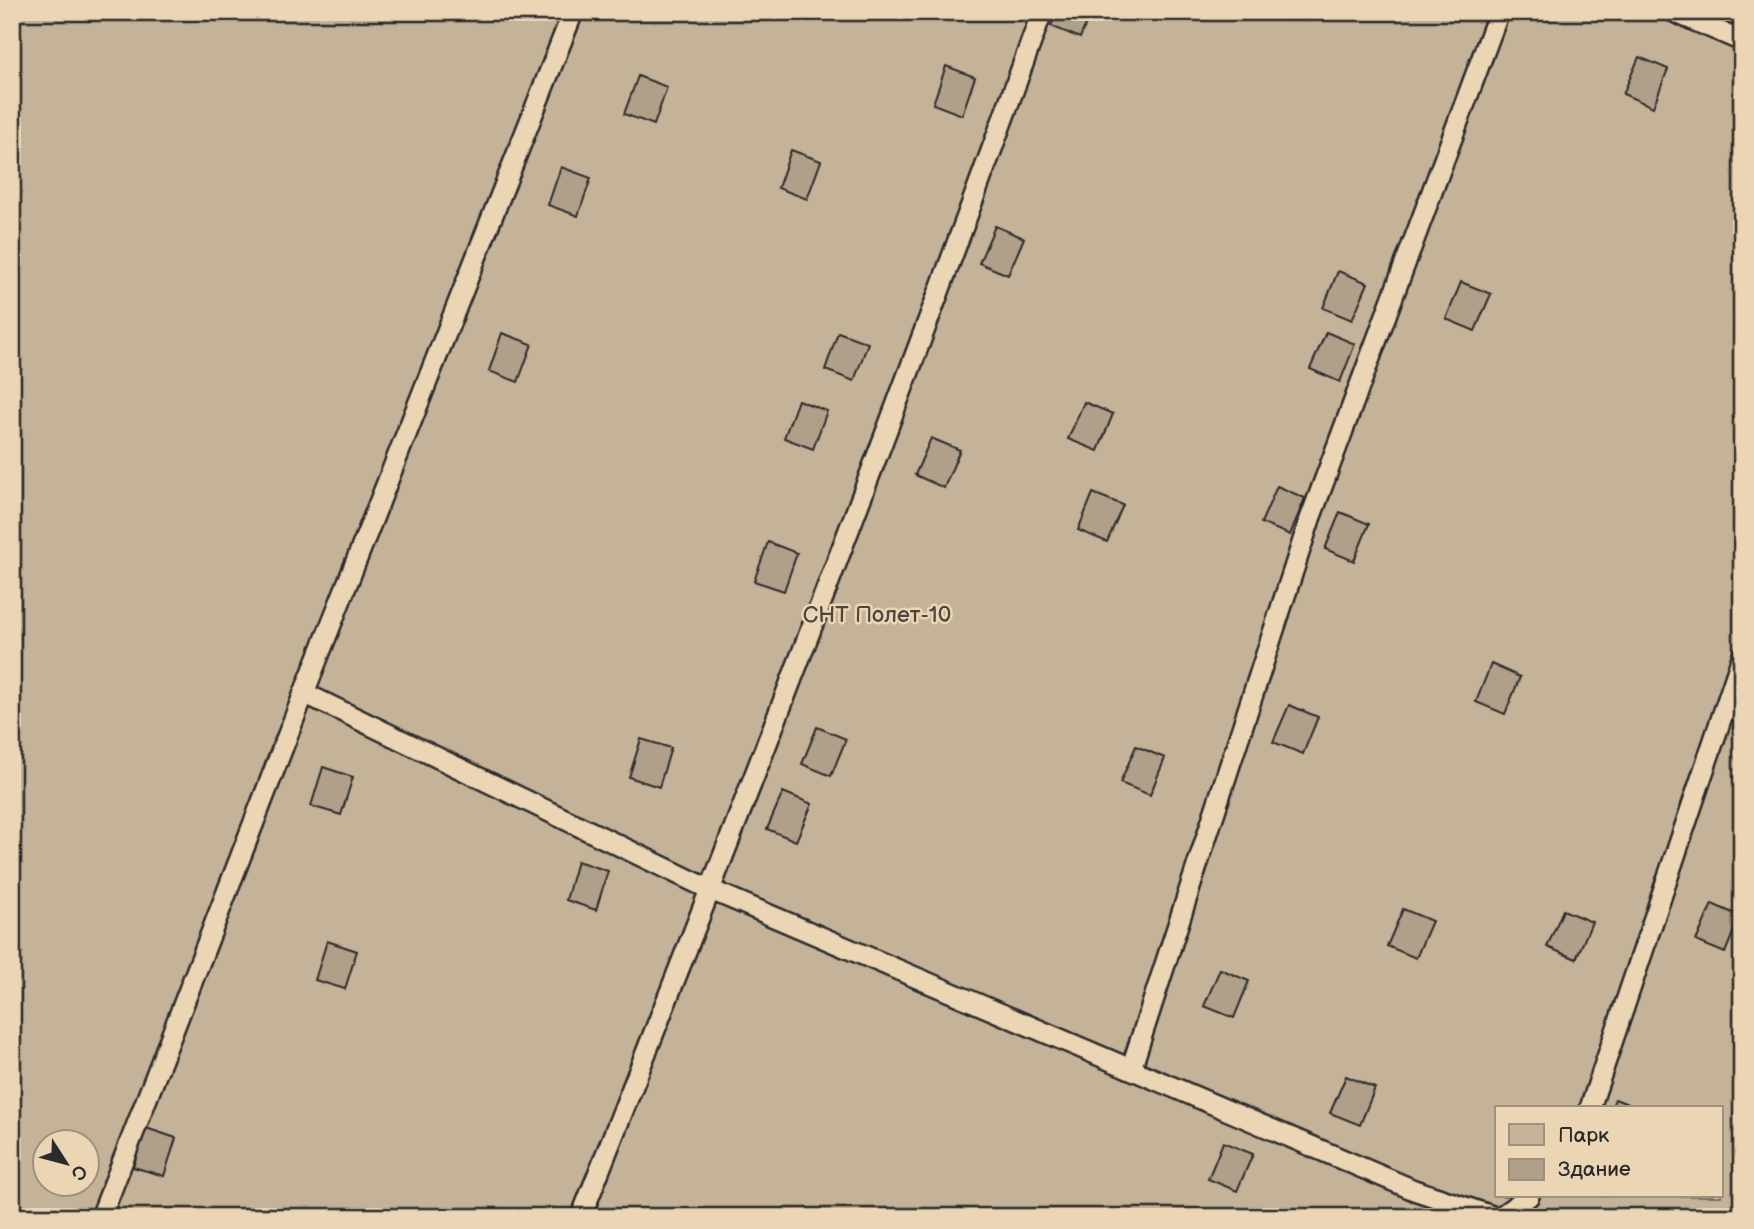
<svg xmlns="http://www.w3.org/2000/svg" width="1754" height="1229" font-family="'Balsamiq Sans',sans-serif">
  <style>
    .green { fill: #c5b399; stroke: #786f62; stroke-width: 2; fill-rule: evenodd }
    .building { fill: #b0a08a; stroke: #2b2b2b; stroke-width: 2 }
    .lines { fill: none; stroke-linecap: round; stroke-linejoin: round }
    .lane-casing { stroke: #2b2b2b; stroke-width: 24 }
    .lane { stroke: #ebd5b4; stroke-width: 19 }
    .labels { text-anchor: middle; stroke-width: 5; stroke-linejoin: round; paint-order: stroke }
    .park-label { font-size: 23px; fill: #4a4641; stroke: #ebd5b4 }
  </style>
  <rect width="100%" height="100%" fill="#e3ceaf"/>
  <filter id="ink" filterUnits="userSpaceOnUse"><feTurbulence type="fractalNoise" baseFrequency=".0143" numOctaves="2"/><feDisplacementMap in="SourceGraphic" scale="14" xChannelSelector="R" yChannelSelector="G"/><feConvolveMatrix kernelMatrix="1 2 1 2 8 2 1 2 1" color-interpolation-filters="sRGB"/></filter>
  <g filter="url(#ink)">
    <!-- green -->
    <path class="green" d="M12,12H1742V1217H12ZM1497,1108H1721V1196H1497ZM46,1142H88V1184H46Z"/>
    <!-- building -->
    <g class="building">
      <path d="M1057,12H1091L1080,38L1051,26Z"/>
      <path d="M1639,57L1668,69L1653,107L1623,94Z"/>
      <path d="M946,66L975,77L962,115L933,104Z"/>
      <path d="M638,76L667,87L654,125L624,114Z"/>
      <path d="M791,150L821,161L807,199L778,188Z"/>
      <path d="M561,167L591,178L578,216L548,205Z"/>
      <path d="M995,226L1024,238L1008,275L979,263Z"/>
      <path d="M1338,271L1368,283L1352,320L1323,308Z"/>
      <path d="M1461,282L1491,294L1475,331L1446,319Z"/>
      <path d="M838,332L868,343L854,381L825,370Z"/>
      <path d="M1326,332L1355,344L1340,382L1310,369Z"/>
      <path d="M502,333L532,344L518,382L489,371Z"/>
      <path d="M798,400L827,411L813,449L784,438Z"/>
      <path d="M1084,402L1113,414L1098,451L1068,439Z"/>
      <path d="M931,438L960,450L944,488L915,475Z"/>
      <path d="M1277,486L1305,498L1290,535L1261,523Z"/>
      <path d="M1093,493L1123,505L1107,542L1078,530Z"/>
      <path d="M1340,512L1369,524L1354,561L1325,549Z"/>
      <path d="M768,542L797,553L784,591L754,581Z"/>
      <path d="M1491,664L1520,677L1505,714L1476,702Z"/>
      <path d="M1289,705L1318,717L1303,754L1273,742Z"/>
      <path d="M817,727L846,739L831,776L802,764Z"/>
      <path d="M641,739L671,748L659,787L629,777Z"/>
      <path d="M1136,746L1165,758L1150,795L1120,783Z"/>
      <path d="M323,767L353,777L341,815L311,806Z"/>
      <path d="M783,792L812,804L796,841L767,829Z"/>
      <path d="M577,861L608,871L596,910L566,900Z"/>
      <path d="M1712,904L1740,916L1725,953L1696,941Z"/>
      <path d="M1403,909L1432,921L1416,958L1387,946Z"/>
      <path d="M1563,910L1592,922L1576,959L1547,947Z"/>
      <path d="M327,941L357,951L345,989L315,980Z"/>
      <path d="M1220,969L1249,981L1234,1018L1204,1006Z"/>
      <path d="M1346,1076L1375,1088L1360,1125L1330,1113Z"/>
      <path d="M1615,1099L1638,1108H1611Z"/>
      <path d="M146,1128L176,1138L164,1176L133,1167Z"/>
      <path d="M1223,1142L1253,1154L1237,1191L1208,1179Z"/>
    </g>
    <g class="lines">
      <defs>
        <g id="lane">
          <path d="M1674,12L1742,41"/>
          <path d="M304,693L711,890L1414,1190L1495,1217"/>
          <path d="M1131,1069L1310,519L1499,12"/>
          <path d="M1590,1108L1742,657"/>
          <path d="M101,1217L304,693L573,12"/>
          <path d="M581,1217C740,817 895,417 1042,12"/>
          <path d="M1500,1217L1529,1196"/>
        </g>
      </defs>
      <!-- lane casing -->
      <use href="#lane" class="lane-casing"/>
      <!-- lane -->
      <use href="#lane" class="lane"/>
    </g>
  </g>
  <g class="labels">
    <!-- park labels -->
    <g class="park-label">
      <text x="877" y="622">СНТ Полет-10</text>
    </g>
  </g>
  <!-- margin -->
  <rect width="1754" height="1229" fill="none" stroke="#ebd5b4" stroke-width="42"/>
  <rect x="21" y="21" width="1712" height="1187" fill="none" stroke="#2b2b2b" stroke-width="2.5" filter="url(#ink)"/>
  <!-- legend -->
  <rect x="1495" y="1106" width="228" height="91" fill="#ebd5b4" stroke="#9e917d" stroke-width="2"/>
  <rect x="1509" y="1124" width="35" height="21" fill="#c5b399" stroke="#9e917d" stroke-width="2"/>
  <text x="1558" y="1142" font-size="21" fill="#2b2b2b">Парк</text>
  <rect x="1509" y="1159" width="35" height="21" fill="#b0a08a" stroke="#9e917d" stroke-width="2"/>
  <text x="1558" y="1176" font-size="21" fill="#2b2b2b">Здание</text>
  <!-- north arrow -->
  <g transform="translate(66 1163) rotate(126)"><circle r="33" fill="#ebd5b4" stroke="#9e917d" stroke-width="2"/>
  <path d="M0-5L12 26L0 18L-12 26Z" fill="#2b2b2b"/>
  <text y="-10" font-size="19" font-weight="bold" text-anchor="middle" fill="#2b2b2b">С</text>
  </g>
</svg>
